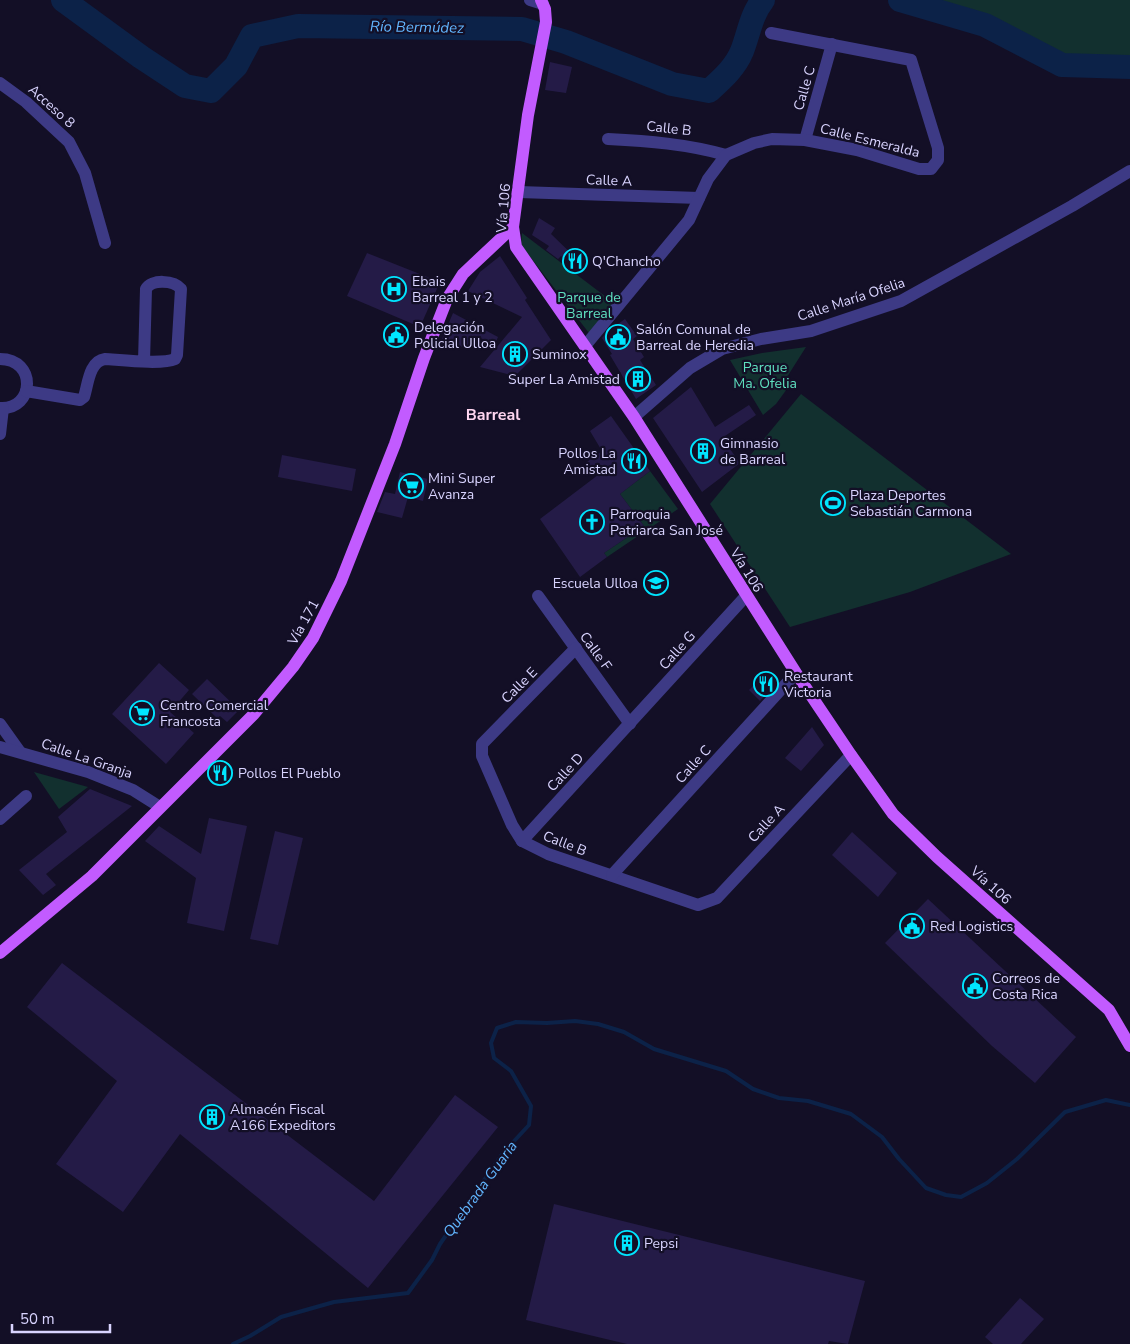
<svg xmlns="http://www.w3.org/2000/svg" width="1130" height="1344" font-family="'Nunito Sans',sans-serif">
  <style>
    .green { fill: #12302f }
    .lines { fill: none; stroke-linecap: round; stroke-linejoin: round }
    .stream { stroke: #0c2248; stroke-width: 4 }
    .river { stroke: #0c2248; stroke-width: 24 }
    .building { fill: #241b47 }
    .minor { stroke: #3d3a85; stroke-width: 12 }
    .major { stroke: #c25bff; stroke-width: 12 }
    .labels { text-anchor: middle; stroke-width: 4.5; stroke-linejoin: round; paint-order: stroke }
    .street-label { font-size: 14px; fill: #d9d4ff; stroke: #130f26 }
    .poi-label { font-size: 14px; fill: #d9d4ff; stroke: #130f26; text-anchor: start }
    .park-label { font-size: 14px; fill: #5fe0c0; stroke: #130f26 }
    .water-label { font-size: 15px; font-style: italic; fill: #62b6ff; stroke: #130f26 }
    .quarter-label { font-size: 16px; font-weight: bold; fill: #ffd6f0; stroke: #130f26 }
  </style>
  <rect width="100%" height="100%" fill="#130f26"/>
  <!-- green -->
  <g class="green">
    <path d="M900,0H1130V67L1062,65L985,25Z"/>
    <path d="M522,233L614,303L589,333L521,245Z"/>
    <path d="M806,347L787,377L792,382L776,404L763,415L730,360L762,353Z"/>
    <path d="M801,394L1011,554L910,592L790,627L710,504Z"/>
    <path d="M650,471L678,509L607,557L604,553L644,526L620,494Z"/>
    <path d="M34,772L88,787L59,809Z"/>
  </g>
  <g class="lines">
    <!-- stream -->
    <path class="stream" d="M233,1344L250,1336L281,1317L334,1302L408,1293L432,1260L440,1244L503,1153L529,1125L531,1106L511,1071L494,1058L491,1043L497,1028L516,1022L547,1023L575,1021L598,1024L624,1032L654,1049L726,1071L753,1089L779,1098L808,1101L851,1114L882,1137L899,1159L926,1188L946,1195L961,1197L987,1183L1017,1159L1065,1112L1106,1100L1130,1105"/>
    <!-- river -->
    <g class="river">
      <path d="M63,0L141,57L185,86L211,91L236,66L252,36L298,26L522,29L566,42L672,84L709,91C722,79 735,68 742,51C749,33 751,15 763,0"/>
      <path d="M900,0L985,25L1062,65L1130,67"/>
    </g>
  </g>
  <!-- building -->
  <g class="building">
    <path d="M550,62L572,67L566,93L545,90Z"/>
    <path d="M539,218L555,228L551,234L581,263L577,268L561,256L558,259L546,250L549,246L532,235Z"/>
    <path d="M367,253L440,282L420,327L347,296Z"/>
    <path d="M500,256L527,298L525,300L551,340L515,376L480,367L522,317L468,291L480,272Z"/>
    <path d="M453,313L498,337L495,344L475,336L470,350L442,339Z"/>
    <path d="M625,319L637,336L633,339L644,357L640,360L656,385L636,399L610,355L612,354L602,338L608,331Z"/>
    <path d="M691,387L715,427L749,405L756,415L722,438L740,463L702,492L653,418Z"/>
    <path d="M611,416L650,471L620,494L644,526L604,553L607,557L580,577L540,519L598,475L587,462L602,451L590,431Z"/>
    <path d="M282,455L356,469L352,491L278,477Z"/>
    <path d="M400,472L428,479L423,501L408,497L402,518L377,512L385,492L395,494Z"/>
    <path d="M159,663L189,690L170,712L194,733L166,764L112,714Z"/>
    <path d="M768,671L777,679L776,683L760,701L749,690Z"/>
    <path d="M207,679L239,710L227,722L220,716L217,718L192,694Z"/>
    <path d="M812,727L824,745L801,771L785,758Z"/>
    <path d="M221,761L234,770L221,785L207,776Z"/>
    <path d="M90,789L132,806L46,874L56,885L43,895L19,870L67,832L58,817Z"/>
    <path d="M209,818L247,826L224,931L187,923L196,878L145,841L159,826L201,854Z"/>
    <path d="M275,831L303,838L278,945L250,939Z"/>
    <path d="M852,832L897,873L878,897L832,855Z"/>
    <path d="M928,899L1076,1037L1035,1083L992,1046L885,943Z"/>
    <path d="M62,963L374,1201L455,1095L498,1127L368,1288L180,1134L123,1212L56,1164L117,1081L27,1007Z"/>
    <path d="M554,1204L865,1281L848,1344L829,1341L828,1344H627L526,1320Z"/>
    <path d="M1020,1298L1044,1319L1021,1344H993L985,1337Z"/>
  </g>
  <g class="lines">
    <!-- minor -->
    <g class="minor">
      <path d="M530,0L543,4"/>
      <path d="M0,83L26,102L69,142L85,173L105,243"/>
      <path d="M608,139C648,141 687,144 726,155"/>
      <path d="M805,140L832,44"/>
      <path d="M519,192L699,198"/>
      <path d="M585,346L689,220L708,179L726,155L754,143L772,139L805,140L857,150L919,169H931L938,160V148L911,60L771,33"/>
      <path d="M0,359C37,359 35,410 0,408"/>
      <path d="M26,391L80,400L84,397C88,385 89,361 105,359C121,360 162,365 175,359L177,355L181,289C174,280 151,279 146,289L144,361"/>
      <path d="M634,417L690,368L722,349L761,339L811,331L901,301L1072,206L1130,171"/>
      <path d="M0,434L3,408"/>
      <path d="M538,596L630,724"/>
      <path d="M576,648L482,744V756L512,825L522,841L548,854L698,905L717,898L851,755"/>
      <path d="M0,724L20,752"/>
      <path d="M0,747L88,772L133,790L160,807"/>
      <path d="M0,819L26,796"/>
      <path d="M522,841L746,596"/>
      <path d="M612,875L796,673"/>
    </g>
    <!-- major -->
    <g class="major">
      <path d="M541,0L545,9L546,22L528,115L513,227L516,247L634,417L796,673L851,755L893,814L937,857L1109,1010L1130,1046"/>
      <path d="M0,953L92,876L254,714L293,667L313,638L341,581L395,444L424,358L447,299L463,274L513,227"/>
    </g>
  </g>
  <!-- icons -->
  <defs>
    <symbol id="restaurant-ring" viewBox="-11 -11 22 22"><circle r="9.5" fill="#130f26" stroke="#00e5ff" stroke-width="1.5"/><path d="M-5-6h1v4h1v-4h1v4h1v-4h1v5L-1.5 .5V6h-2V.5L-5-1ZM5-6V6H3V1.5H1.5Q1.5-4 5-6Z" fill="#00e5ff"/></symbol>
    <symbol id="hospital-ring" viewBox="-11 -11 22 22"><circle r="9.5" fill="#130f26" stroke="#00e5ff" stroke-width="1.5"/><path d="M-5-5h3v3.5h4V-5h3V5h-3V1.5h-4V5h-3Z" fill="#00e5ff"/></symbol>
    <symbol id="civic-ring" viewBox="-11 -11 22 22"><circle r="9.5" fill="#130f26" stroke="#00e5ff" stroke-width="1.5"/><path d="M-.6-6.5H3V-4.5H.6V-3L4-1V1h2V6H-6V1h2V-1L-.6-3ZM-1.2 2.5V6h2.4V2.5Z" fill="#00e5ff"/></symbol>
    <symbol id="building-ring" viewBox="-11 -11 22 22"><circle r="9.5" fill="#130f26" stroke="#00e5ff" stroke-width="1.5"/><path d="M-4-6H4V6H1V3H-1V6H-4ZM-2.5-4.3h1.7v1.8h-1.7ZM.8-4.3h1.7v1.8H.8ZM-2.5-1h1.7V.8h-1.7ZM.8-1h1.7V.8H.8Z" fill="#00e5ff"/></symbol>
    <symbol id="supermarket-ring" viewBox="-11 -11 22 22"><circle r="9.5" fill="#130f26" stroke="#00e5ff" stroke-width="1.5"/><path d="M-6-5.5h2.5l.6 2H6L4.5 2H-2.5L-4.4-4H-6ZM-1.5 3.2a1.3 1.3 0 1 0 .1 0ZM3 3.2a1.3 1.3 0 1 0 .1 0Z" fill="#00e5ff"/></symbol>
    <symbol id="stadium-ring" viewBox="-11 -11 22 22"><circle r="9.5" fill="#130f26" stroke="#00e5ff" stroke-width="1.5"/><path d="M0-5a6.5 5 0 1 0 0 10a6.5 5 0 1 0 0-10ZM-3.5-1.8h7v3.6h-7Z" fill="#00e5ff"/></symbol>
    <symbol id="church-ring" viewBox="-11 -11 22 22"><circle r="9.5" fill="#130f26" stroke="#00e5ff" stroke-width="1.5"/><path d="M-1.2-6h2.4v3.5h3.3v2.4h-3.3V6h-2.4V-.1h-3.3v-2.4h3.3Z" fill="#00e5ff"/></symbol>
    <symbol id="school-ring" viewBox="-11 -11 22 22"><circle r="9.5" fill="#130f26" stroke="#00e5ff" stroke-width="1.5"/><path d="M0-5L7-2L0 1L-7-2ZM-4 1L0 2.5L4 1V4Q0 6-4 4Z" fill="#00e5ff"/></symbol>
  </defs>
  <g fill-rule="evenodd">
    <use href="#restaurant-ring" x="561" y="247" width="28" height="28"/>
    <use href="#hospital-ring" x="380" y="275" width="28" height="28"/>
    <use href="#civic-ring" x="382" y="321" width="28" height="28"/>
    <use href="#civic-ring" x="604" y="323" width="28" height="28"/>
    <use href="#building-ring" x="501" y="340" width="28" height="28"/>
    <use href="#building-ring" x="624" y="365" width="28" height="28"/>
    <use href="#building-ring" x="689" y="437" width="28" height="28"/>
    <use href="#restaurant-ring" x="620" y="447" width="28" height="28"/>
    <use href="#supermarket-ring" x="397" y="472" width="28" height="28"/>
    <use href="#stadium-ring" x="819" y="489" width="28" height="28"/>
    <use href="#church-ring" x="578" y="508" width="28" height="28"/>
    <use href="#school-ring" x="642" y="569" width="28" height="28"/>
    <use href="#restaurant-ring" x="752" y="670" width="28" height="28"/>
    <use href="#supermarket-ring" x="128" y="699" width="28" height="28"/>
    <use href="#restaurant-ring" x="206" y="759" width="28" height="28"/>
    <use href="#civic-ring" x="898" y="912" width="28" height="28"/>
    <use href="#civic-ring" x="961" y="972" width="28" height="28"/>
    <use href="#building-ring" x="198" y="1103" width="28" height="28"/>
    <use href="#building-ring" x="613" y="1229" width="28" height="28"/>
  </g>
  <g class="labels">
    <!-- street labels -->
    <g class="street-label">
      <text transform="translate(804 88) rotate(-74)" y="5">Calle C</text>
      <text transform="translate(52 106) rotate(42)" y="5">Acceso 8</text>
      <text transform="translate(669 128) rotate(6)" y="5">Calle B</text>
      <text transform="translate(870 140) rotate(14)" y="5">Calle Esmeralda</text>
      <text transform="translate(609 180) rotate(2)" y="5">Calle A</text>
      <text transform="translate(503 208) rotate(-85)" y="5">Vía 106</text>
      <text transform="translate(851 299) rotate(-18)" y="5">Calle María Ofelia</text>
      <text transform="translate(747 570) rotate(58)" y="5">Vía 106</text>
      <text transform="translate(303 622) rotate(-61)" y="5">Vía 171</text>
      <text transform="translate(677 650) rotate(-48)" y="5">Calle G</text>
      <text transform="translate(596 651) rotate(54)" y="5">Calle F</text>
      <text transform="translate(519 685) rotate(-45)" y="5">Calle E</text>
      <text transform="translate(87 758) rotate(19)" y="5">Calle La Granja</text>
      <text transform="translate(693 764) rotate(-48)" y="5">Calle C</text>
      <text transform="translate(565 772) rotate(-47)" y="5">Calle D</text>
      <text transform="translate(766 823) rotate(-47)" y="5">Calle A</text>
      <text transform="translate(565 843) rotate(21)" y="5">Calle B</text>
      <text transform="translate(991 885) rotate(42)" y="5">Vía 106</text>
    </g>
    <!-- poi labels -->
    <g class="poi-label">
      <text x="592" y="266">Q'Chancho</text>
      <text x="412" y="286">Ebais<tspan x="412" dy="16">Barreal 1 y 2</tspan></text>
      <text x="414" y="332">Delegación<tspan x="414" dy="16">Policial Ulloa</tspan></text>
      <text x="636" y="334">Salón Comunal de<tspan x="636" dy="16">Barreal de Heredia</tspan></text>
      <text x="532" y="359">Suminox</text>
      <text x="620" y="384" text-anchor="end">Super La Amistad</text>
      <text x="720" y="448">Gimnasio<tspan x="720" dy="16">de Barreal</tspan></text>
      <text x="616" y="458" text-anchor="end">Pollos La<tspan x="616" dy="16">Amistad</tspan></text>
      <text x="428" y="483">Mini Super<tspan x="428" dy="16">Avanza</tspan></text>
      <text x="850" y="500">Plaza Deportes<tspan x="850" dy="16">Sebastián Carmona</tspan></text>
      <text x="610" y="519">Parroquia<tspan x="610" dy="16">Patriarca San José</tspan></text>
      <text x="638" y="588" text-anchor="end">Escuela Ulloa</text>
      <text x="784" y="681">Restaurant<tspan x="784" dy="16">Victoria</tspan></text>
      <text x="160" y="710">Centro Comercial<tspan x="160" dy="16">Francosta</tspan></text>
      <text x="238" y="778">Pollos El Pueblo</text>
      <text x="930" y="931">Red Logistics</text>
      <text x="992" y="983">Correos de<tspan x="992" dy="16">Costa Rica</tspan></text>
      <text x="230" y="1114">Almacén Fiscal<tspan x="230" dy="16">A166 Expeditors</tspan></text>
      <text x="644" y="1248">Pepsi</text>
    </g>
    <!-- park labels -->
    <g class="park-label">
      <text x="589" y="302">Parque de<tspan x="589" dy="16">Barreal</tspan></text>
      <text x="765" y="372">Parque<tspan x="765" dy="16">Ma. Ofelia</tspan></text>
    </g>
    <!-- water labels -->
    <g class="water-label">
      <text transform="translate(417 27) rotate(1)" y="5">Río Bermúdez</text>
      <text transform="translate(480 1189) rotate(-54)" y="5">Quebrada Guaria</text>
    </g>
    <!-- quarter labels -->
    <g class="quarter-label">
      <text x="493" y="420">Barreal</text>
    </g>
  </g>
  <!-- scale -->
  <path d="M12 1324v8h98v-8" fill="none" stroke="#d9d4ff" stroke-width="2.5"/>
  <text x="20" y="1324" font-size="15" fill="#d9d4ff" stroke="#130f26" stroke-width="4" paint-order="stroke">50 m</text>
</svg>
